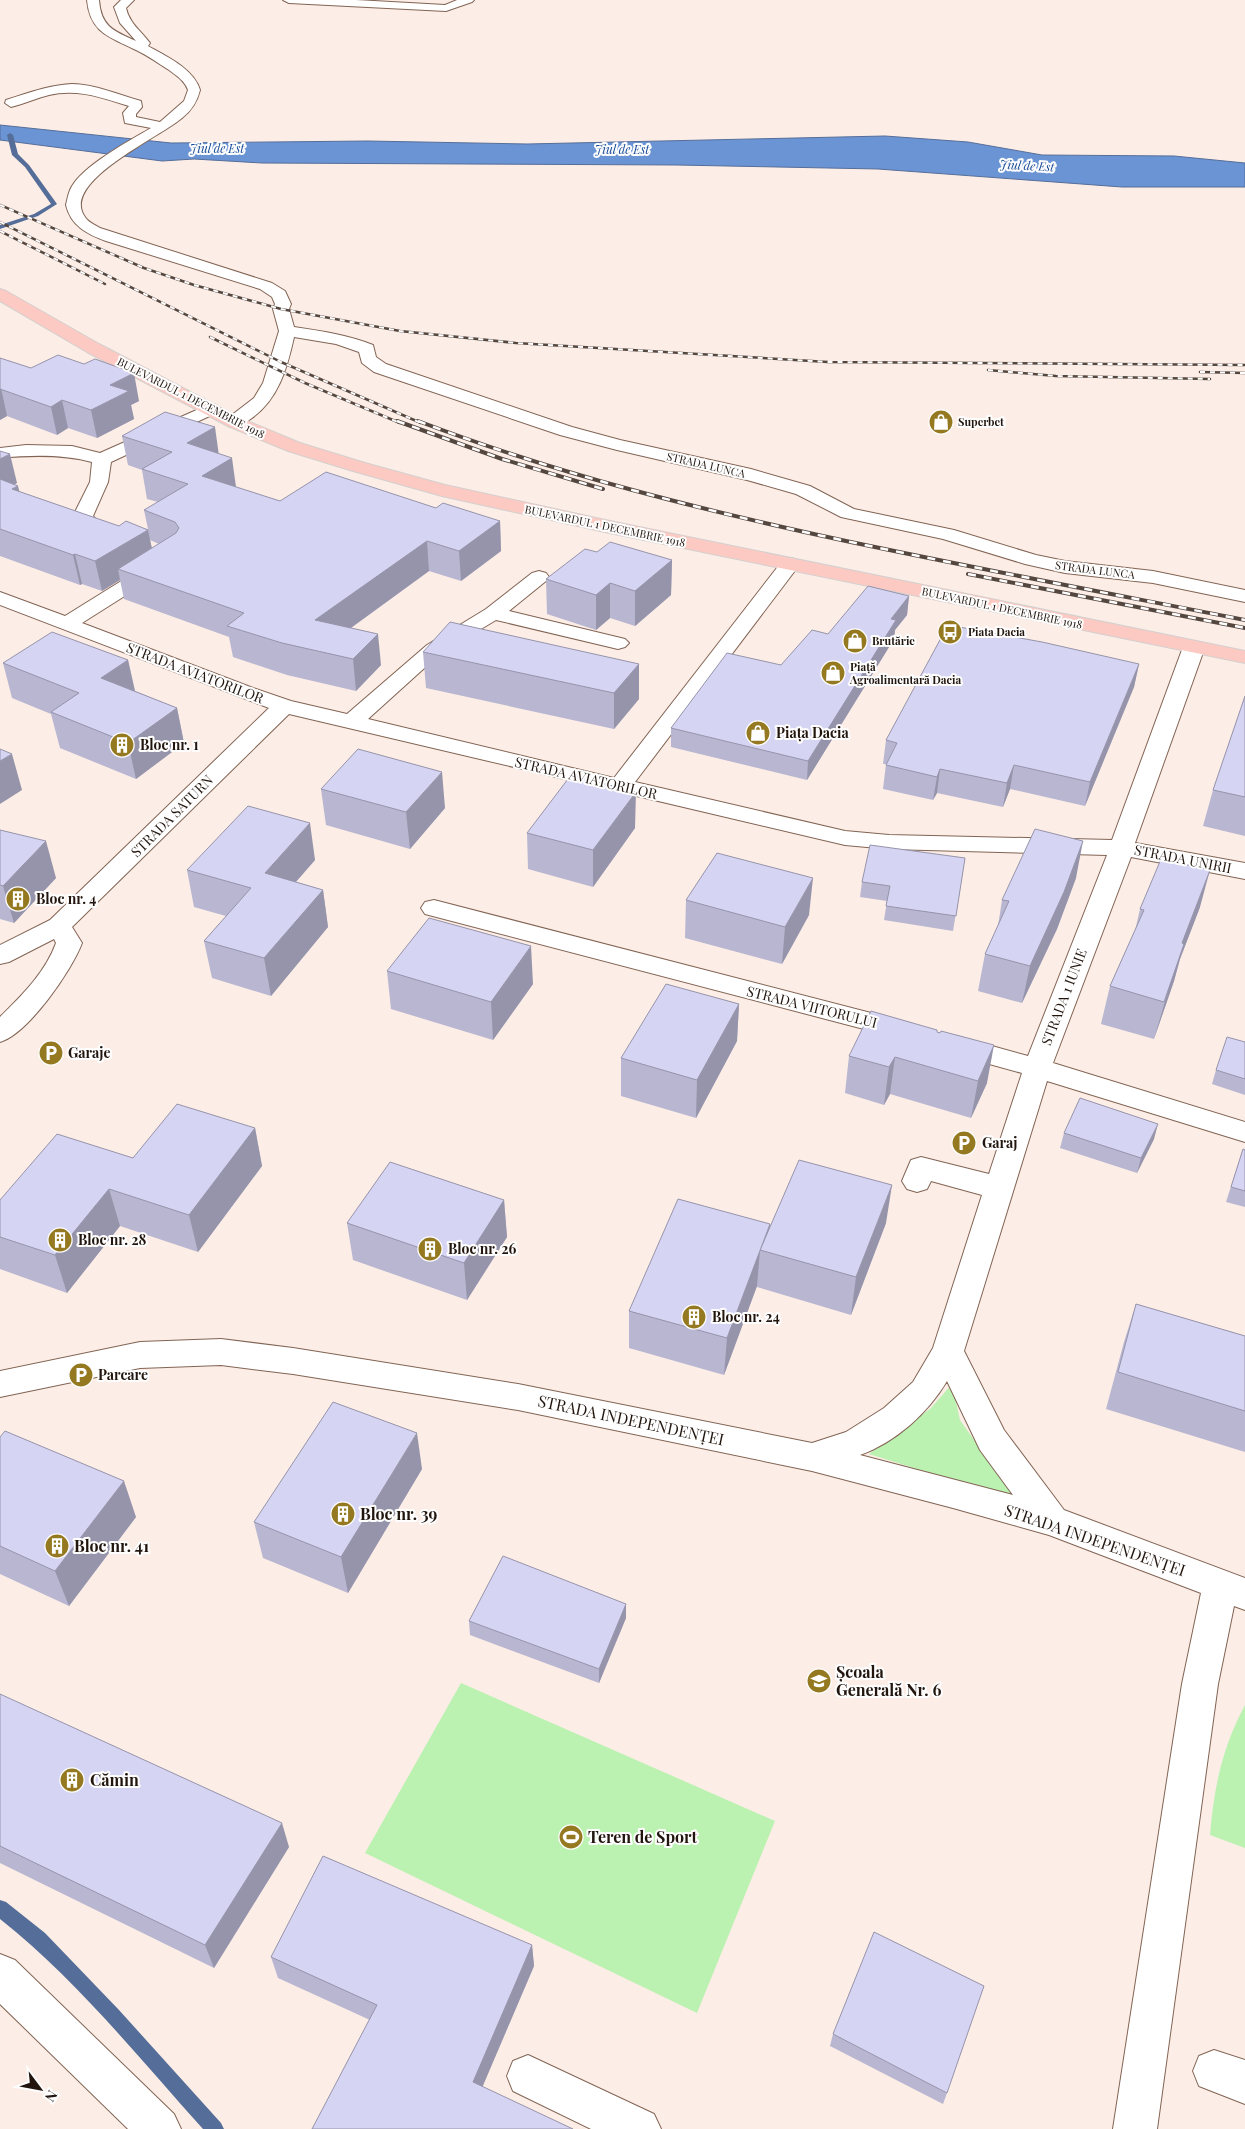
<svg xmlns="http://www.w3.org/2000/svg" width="1245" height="2129" font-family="'Playfair Display',serif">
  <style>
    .green { fill: #bcf2b1 }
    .water { fill: #6b94d5; stroke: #556e99 }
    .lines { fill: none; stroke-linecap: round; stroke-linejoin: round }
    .stream { fill: #556e99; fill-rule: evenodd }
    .minor-casing { stroke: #826454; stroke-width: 2 }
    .major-casing { stroke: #d3d0cf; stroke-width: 2 }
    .minor { fill: #fff; fill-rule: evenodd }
    .major { fill: #fccac2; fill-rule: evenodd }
    .rail-far1-casing { stroke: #544740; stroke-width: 2.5 }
    .rail-casing { stroke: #544740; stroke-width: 4 }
    .rail-far1 { stroke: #fefefe; stroke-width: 2; stroke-dasharray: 5; stroke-linecap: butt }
    .rail { stroke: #fefefe; stroke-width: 2.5; stroke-dasharray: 8; stroke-linecap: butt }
    .wall { fill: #b8b6d1; fill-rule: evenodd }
    .shaded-wall { fill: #9694aa }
    .building { fill: #d6d4f3; stroke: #9694aa }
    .labels { text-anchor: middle; stroke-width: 4; stroke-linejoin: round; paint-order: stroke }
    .far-street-label { font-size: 11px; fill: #21150e; stroke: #fefefe }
    .far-poi-label { font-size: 11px; font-weight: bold; fill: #21150e; stroke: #fefefe; text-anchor: start }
    .far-water-label { font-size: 12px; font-style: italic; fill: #144895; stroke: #fefefe }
    .street-label { font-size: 14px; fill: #21150e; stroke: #fefefe }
    .poi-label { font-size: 14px; font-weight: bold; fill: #21150e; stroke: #fefefe; text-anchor: start }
    .near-street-label { font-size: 16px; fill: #21150e; stroke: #fefefe }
    .near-poi-label { font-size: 16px; font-weight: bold; fill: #21150e; stroke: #fefefe; text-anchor: start }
  </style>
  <rect width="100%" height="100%" fill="#fcede6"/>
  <!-- green -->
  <g class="green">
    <path d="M952,1384L960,1420L1016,1500L869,1454L931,1408Z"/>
    <path d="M461,1683L775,1821L697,2013L365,1853Z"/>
    <path d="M1245,1705V1848L1210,1835C1214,1787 1222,1748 1245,1705Z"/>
  </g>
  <!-- water -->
  <path class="water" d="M0,125L171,143L368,141L527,144L885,136L968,142L1042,155L1174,156L1245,163V187H1122L878,169L677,165L262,163L194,159L162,161L0,140Z"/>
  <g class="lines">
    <!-- stream -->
    <g class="stream">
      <path d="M10,133L13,135L18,154L29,165L57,204L38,216L0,229V225L34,214L51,204L25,167L12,155L7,135Z"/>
      <path d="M0,1900L6,1902L45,1933L119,2010L221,2123L224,2129H203C138,2057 76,1979 0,1919Z"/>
    </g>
    <defs>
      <g id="minor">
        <path d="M87,0H99C101,27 114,31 136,41L120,23L114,7L121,0H134L126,8C129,23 141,31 150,43L148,46C166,56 194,69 200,90C197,102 192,110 182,118C162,136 59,182 85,217C88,222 95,225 100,228L272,283L285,291L291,304L289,309L294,327C321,331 348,335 373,345L376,357L386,364L572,427L620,440L751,469L810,486L854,509L954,530L1036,555L1065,561L1153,571L1245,590V602L1153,583L1065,573L1025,564L943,539L841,517L796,494L747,480L617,450L560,435L374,372L362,363L359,352L336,344L294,337C287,369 278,401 249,420C242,425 237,428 228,426L225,422L228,418L254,398L263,383L279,331L273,309L275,304L272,297L260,289L106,241C87,234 71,226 66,205C67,200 68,195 70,190C80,167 129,141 151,128L125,123L123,113L129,106C103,98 77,88 49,95C36,98 24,104 11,107L5,103L6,100C28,93 49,85 72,84C94,84 119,95 141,101L142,107L136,114V117L160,122L184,101L188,90C185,81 177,76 169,70C158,63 147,55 136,50C110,37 90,33 87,0Z"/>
        <path d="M283,0H356L445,5L457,0H474L472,2L446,11L289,3Z"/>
        <path d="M210,404L216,405L219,409L216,413L111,462L108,482L93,516C100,526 114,525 121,535L118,539C108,542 91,537 83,530C79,526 76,520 73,516L90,482L92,462C62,454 31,455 0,458V448L26,445L72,446L100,453Z"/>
        <path d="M790,558L797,560L800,564L635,782L845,831L889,835L1112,840L1183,647L1187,643L1194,641L1201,643L1205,647L1135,843L1245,863V879L1131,857L1053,1063L1245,1122V1142L1047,1081L964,1351L1004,1430L1064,1510L1245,1578V1610L1234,1606L1218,1684L1157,2129H1113L1182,1684L1201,1593L1049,1535L953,1508L812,1471L518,1410L293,1374L221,1365L140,1368L0,1397V1371L140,1342L221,1339L293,1348L518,1384L812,1443L846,1432L884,1408L913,1382L933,1348L982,1195L931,1181L927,1189L917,1192L907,1189L902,1181L911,1160L921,1157L989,1174L1022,1073L946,1052L942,1045L946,1038L956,1036L1028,1056L1107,855L889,849L845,845L289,714L72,927L82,943C72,970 28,1034 0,1042V1017C22,995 45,973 56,943L54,939L9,962L0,964V945L50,920L269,708L0,605V592L65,616L147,565L154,563L161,565L164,569L161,573L82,623L253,688L291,701L347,714L427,645L486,609L532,573L539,571L546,573L549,577L546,581L509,611L625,639L629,643L625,647L618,649L496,620L441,653L368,719L614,778L783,560ZM947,1381L980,1450L1013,1495L860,1455C896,1442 928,1413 947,1381Z"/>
        <path d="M434,900L902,1021L912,1024L915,1030L912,1036L902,1039L425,914L421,908L425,902Z"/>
        <path d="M0,1954L15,1960L174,2114L181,2129H128L0,2004Z"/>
        <path d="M1214,2050L1245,2060V2104L1199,2086L1193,2071L1199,2056Z"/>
        <path d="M528,2055L654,2114L661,2129H591L513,2091L507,2076L513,2061Z"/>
      </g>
      <path id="major" d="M0,289L6,291L99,344L240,418L300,443L365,463L445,485L605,520L1245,651V663L605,532L442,496L353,471L288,451L228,426L87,352L0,301Z"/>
    </defs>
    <!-- minor casing -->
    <use href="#minor" class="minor-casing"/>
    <!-- major casing -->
    <use href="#major" class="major-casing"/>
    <!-- minor -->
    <use href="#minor" class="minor"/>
    <!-- major -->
    <use href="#major" class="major"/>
    <defs>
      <g id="rail-far1">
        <path d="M0,205L144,268L194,285L281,309L400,331L516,343L828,362L1245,365"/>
        <path d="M0,222L281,362L421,423"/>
        <path d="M0,231L105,284"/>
        <path d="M210,337L305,383L400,423"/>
        <path d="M988,370L1056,376L1210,379"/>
        <path d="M1200,372L1245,373"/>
      </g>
      <g id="rail">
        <path d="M397,421L502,459L603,489"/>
        <path d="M418,421C557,474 701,510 846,541C979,569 1112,594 1245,620"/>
        <path d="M968,574L1245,628"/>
      </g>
    </defs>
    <!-- rail-far1 casing -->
    <use href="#rail-far1" class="rail-far1-casing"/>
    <!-- rail casing -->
    <use href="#rail" class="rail-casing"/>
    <!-- rail-far1 -->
    <use href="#rail-far1" class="rail-far1"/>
    <!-- rail -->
    <use href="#rail" class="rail"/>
  </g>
  <!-- wall -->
  <g class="wall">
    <path d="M0,358L31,368L139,401L131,405L134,419L97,438L68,428L57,435L7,416L0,420Z"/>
    <path d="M122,436L219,454L236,487L280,501L436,508L500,521L501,551L461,581L429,571L351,628L381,665L356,691L287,675L233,657L229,637L124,599L120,580L102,591L82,584L80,585L0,556V451L17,483L15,484L20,492L119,526L148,529L144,510L158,502L147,499L142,470L128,465ZM150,540L159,544L152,548Z"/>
    <path d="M597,552L672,560L671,595L635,626L610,618L596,630L547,614L546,579Z"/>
    <path d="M909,596L907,615L895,630L894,639L807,780L671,747V728L781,665L828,634Z"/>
    <path d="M423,652L639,664V699L614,729L426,688Z"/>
    <path d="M128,660L135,691L177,708L184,743L136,779L60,748L51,714L12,698L3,663Z"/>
    <path d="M1139,664L1134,687L1085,806L1010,789L1003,807L937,793L933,800L883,789L886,764H883L886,740Z"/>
    <path d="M1245,696V836L1203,826L1213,790Z"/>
    <path d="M321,789L445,808L410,849L326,825Z"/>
    <path d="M635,828L593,887L528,869L527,833Z"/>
    <path d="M0,830L56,878L14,923L0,919Z"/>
    <path d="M965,858L953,931L884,920L887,901L860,897L862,882Z"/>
    <path d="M315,860L296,882L323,890L328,927L271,996L212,978L204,941L226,916L194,907L187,870Z"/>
    <path d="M1076,878L1057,929L1022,1003L978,991L985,954L998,926L1002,900Z"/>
    <path d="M686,900L809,915L782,964L685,938Z"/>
    <path d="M1200,907L1180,959L1174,981L1154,1039L1101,1024L1110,986L1135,931L1140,909Z"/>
    <path d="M387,971L533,984L493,1040L391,1009Z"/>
    <path d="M739,1004L737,1041L696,1118L621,1096V1058Z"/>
    <path d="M937,1032L987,1083L971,1118L890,1094L884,1105L845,1093L849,1056Z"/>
    <path d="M1245,1042V1095L1212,1084L1216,1070Z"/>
    <path d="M255,1128L262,1166L198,1252L120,1226L67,1293L0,1269V1200L133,1158Z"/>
    <path d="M1064,1133L1154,1139L1137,1173L1060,1148Z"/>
    <path d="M1243,1149L1245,1150V1207L1226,1202Z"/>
    <path d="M504,1200L507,1237L467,1300L353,1260L347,1223Z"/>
    <path d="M886,1223L851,1315L757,1287V1286L724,1375L629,1348V1311L770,1224L769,1229Z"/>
    <path d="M1136,1304L1245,1336V1452L1106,1409L1124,1342Z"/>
    <path d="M0,1437L136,1517L69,1606L0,1574Z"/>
    <path d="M422,1469L348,1593L263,1558L254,1522Z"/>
    <path d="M626,1604V1618L599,1683L470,1635L469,1621Z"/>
    <path d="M0,1694L289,1847L214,1968L0,1863Z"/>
    <path d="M532,1945L534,1966L482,2087L312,2129L370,2020L278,1978L271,1957Z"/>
    <path d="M833,2034L947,2093L943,2104L830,2046Z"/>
  </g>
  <!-- shaded-wall -->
  <g class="shaded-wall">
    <path d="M134,373L139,401L131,405L134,419L97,438L91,410L110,385Z"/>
    <path d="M1,388L7,416L0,420V389Z"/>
    <path d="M62,400L68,428L57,435L51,407Z"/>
    <path d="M215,427L219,456L187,443Z"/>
    <path d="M10,454L17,483L0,492V459Z"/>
    <path d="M232,458L236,487L202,476Z"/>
    <path d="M18,486L25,515L12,489Z"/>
    <path d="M500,521L501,551L461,581L459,551Z"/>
    <path d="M148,530L154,559L118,569L120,580L102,591L95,561Z"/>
    <path d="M427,541L429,571L319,651L315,620Z"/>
    <path d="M75,554L82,584L80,585L73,555Z"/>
    <path d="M672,560L671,595L635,626V591Z"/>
    <path d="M610,583V618L596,630V595Z"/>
    <path d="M909,596L907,615L895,630L894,639L807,780L808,761L891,619Z"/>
    <path d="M378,634L381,665L356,691L353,659Z"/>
    <path d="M128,660L136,696L101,678Z"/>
    <path d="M639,664V699L614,729V693Z"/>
    <path d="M1139,664L1134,687L1085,806L1090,782Z"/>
    <path d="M177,708L184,743L136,779L128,743Z"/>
    <path d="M12,754L22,790L0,804V761Z"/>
    <path d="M1014,765L1010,789L1003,807L1007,783Z"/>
    <path d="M940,769L937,793L933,800L937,777Z"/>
    <path d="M442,772L445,808L410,849L406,812Z"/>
    <path d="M636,792L635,828L593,887V850Z"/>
    <path d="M310,823L315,860L271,910L265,873Z"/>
    <path d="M46,841L56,878L14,923L3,886Z"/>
    <path d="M1083,841L1076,878L1057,929L1022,1003L1030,966Z"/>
    <path d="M1210,870L1200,907L1180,959L1174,981L1154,1039L1182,943Z"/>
    <path d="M813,878L809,915L782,964L785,927Z"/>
    <path d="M323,890L328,927L271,996L264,958Z"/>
    <path d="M531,946L533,984L493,1040L491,1002Z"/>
    <path d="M739,1004L737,1041L696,1118L697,1080Z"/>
    <path d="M994,1045L987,1083L971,1118L978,1081Z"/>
    <path d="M895,1057L890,1094L884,1105L889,1067Z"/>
    <path d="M1158,1124L1154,1139L1137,1173L1141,1158Z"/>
    <path d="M255,1128L262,1166L198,1252L189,1215Z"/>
    <path d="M892,1185L886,1223L851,1315L856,1277Z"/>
    <path d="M109,1189L120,1226L67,1293L55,1255Z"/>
    <path d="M504,1200L507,1237L467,1300L464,1263Z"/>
    <path d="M770,1224L767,1252L760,1250L757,1286L724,1375L727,1338Z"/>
    <path d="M417,1433L422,1469L348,1593L341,1557Z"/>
    <path d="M124,1481L136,1517L69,1606L55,1571Z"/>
    <path d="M626,1604V1618L599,1683V1669Z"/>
    <path d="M282,1823L289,1847L214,1968L205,1945Z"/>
    <path d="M532,1945L534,1966L476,2102L473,2082Z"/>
  </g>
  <!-- building -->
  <g class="building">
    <path d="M58,355L84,364L95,359L134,373L110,385L129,391L91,410L62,400L51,407L0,389V358L31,368Z"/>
    <path d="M165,412L215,427L187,443L232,458L202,476L280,501L326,472L436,508L443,503L500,521L459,551L427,541L315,620L378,634L353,659L282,643L227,626L244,613L118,569L176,533L179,528L175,522L144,510L188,484L142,469L172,452L122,436Z"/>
    <path d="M0,451L10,454L0,459Z"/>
    <path d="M0,479L18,486L12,489L119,526L126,521L148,530L95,561L75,554L73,555L0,529Z"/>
    <path d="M610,542L672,560L635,591L610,583L596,595L546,579L585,549L597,552Z"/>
    <path d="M868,586L909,596L891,619L896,620L808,761L671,728L727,653L781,665L812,630L828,634Z"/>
    <path d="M450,622L639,664L614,693L423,652Z"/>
    <path d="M948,625L1042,642L1139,664L1090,782L1014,765L1007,783L940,769L937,777L886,765L897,743L886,740Z"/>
    <path d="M52,632L128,660L101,678L177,708L128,743L51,712L79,693L3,663Z"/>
    <path d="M1245,696V797L1213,790Z"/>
    <path d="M0,749L12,754L0,761Z"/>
    <path d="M358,749L442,772L406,812L321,789Z"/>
    <path d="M571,775L636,792L593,850L527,833Z"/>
    <path d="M248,806L310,823L265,873L323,890L264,958L204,941L251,888L187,870Z"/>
    <path d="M1035,829L1083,841L1064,892L1030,966L985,954L1009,901L1002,900Z"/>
    <path d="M0,830L46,841L3,886L0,885Z"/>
    <path d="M870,845L965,858L956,916L886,906L890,886L862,882Z"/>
    <path d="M717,853L813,878L785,927L686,900Z"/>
    <path d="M1161,859L1210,870L1182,943L1184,944L1164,1002L1110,986L1144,910L1140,909Z"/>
    <path d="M429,918L531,946L491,1002L387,971Z"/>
    <path d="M666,984L739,1004L697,1080L621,1058Z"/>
    <path d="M871,1011L937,1030V1032L940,1033L941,1031L994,1045L978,1081L895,1057L889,1067L849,1056Z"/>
    <path d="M1227,1037L1245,1042V1079L1216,1070Z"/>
    <path d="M1080,1098L1158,1124L1141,1158L1064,1133Z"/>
    <path d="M177,1104L255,1128L189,1215L109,1189L55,1255L0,1237V1200L57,1134L133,1158Z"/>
    <path d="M1243,1149L1245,1150V1191L1231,1187Z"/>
    <path d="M799,1160L892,1185L856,1277L760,1250Z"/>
    <path d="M390,1162L504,1200L464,1263L347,1223Z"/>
    <path d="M678,1199L770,1224L727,1338L629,1311Z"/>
    <path d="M1136,1304L1245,1336V1411L1118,1372Z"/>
    <path d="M333,1402L417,1433L341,1557L254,1522Z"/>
    <path d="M5,1431L124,1481L55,1571L0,1546V1437Z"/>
    <path d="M503,1556L626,1604L599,1669L469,1621Z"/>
    <path d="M0,1694L282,1823L205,1945L0,1846Z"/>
    <path d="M323,1856L532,1945L473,2082L573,2129H312L377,2005L271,1957Z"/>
    <path d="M874,1932L984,1986L947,2093L833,2034Z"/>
  </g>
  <!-- icons -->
  <defs>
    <symbol id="shop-disc" viewBox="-11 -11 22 22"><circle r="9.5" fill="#947920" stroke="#fefefe"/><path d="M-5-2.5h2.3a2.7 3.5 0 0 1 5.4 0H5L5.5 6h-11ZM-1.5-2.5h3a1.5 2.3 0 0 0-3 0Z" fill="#fff"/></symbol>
    <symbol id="bus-disc" viewBox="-11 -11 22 22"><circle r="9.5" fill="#947920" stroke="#fefefe"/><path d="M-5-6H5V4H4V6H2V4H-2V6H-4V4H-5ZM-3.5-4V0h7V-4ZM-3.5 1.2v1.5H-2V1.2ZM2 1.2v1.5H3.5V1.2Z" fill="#fff"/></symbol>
    <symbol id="building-disc" viewBox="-11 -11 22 22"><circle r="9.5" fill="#947920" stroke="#fefefe"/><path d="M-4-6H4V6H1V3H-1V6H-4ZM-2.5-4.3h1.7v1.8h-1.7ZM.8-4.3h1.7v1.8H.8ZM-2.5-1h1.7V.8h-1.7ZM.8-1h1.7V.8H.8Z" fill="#fff"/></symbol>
    <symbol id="parking-disc" viewBox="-11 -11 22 22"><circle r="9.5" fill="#947920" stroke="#fefefe"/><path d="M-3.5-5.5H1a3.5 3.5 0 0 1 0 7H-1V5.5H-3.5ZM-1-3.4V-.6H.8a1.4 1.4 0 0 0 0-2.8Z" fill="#fff"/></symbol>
    <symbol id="school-disc" viewBox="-11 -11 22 22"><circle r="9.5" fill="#947920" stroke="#fefefe"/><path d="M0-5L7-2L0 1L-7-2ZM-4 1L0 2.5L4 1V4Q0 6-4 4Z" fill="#fff"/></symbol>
    <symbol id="stadium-disc" viewBox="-11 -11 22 22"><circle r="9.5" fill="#947920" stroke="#fefefe"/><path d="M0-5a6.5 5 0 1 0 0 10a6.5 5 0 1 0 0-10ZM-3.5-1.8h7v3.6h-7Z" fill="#fff"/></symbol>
  </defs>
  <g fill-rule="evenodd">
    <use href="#shop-disc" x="927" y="408" width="28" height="28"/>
    <use href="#bus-disc" x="936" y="618" width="28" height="28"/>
    <use href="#shop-disc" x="841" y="627" width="28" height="28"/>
    <use href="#shop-disc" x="819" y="659" width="28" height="28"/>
    <use href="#shop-disc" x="744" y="719" width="28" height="28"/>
    <use href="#building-disc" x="108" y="731" width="28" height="28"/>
    <use href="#building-disc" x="4" y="885" width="28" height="28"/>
    <use href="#parking-disc" x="37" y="1039" width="28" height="28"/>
    <use href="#parking-disc" x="950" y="1129" width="28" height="28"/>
    <use href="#building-disc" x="46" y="1226" width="28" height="28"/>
    <use href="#building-disc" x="416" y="1235" width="28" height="28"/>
    <use href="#building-disc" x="680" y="1303" width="28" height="28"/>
    <use href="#parking-disc" x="67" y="1361" width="28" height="28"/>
    <use href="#building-disc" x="329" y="1500" width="28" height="28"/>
    <use href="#building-disc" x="43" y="1532" width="28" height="28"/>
    <use href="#school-disc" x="805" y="1667" width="28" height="28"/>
    <use href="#building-disc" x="58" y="1766" width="28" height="28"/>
    <use href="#stadium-disc" x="557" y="1823" width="28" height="28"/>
  </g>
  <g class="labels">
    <!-- far-street labels -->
    <g class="far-street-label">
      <text transform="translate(191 398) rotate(27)" y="4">BULEVARDUL 1 DECEMBRIE 1918</text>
      <text transform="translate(706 465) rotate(13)" y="4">STRADA LUNCA</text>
      <text transform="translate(605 526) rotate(12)" y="4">BULEVARDUL 1 DECEMBRIE 1918</text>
      <text transform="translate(1095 570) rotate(7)" y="4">STRADA LUNCA</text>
      <text transform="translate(1002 608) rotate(12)" y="4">BULEVARDUL 1 DECEMBRIE 1918</text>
    </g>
    <!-- far-poi labels -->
    <g class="far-poi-label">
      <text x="958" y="426">Superbet</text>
      <text x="968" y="636">Piata Dacia</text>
      <text x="872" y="645">Brutărie</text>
      <text x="850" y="671">Piață<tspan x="850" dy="13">Agroalimentară Dacia</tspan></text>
    </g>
    <!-- far-water labels -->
    <g class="far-water-label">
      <text x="217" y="153">Jiul de Est</text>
      <text x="622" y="154">Jiul de Est</text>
      <text transform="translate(1027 166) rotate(3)" y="4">Jiul de Est</text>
    </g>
    <!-- street labels -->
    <g class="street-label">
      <text transform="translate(195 673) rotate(21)" y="5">STRADA AVIATORILOR</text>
      <text transform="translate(586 778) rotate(13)" y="5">STRADA AVIATORILOR</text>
      <text transform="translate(172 816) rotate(-45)" y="5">STRADA SATURN</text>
      <text transform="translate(1183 859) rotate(11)" y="5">STRADA UNIRII</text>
      <text transform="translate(1064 997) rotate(-69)" y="5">STRADA 1 IUNIE</text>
      <text transform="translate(812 1007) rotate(14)" y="5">STRADA VIITORULUI</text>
    </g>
    <!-- poi labels -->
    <g class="poi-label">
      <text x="776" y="738">Piața Dacia</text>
      <text x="140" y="750">Bloc nr. 1</text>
      <text x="36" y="904">Bloc nr. 4</text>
      <text x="68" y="1058">Garaje</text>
      <text x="982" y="1148">Garaj</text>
      <text x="78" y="1245">Bloc nr. 28</text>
      <text x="448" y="1254">Bloc nr. 26</text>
      <text x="712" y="1322">Bloc nr. 24</text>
      <text x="98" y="1380">Parcare</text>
    </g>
    <!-- near-street labels -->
    <g class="near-street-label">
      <text transform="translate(631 1420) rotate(12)" y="6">STRADA INDEPENDENȚEI</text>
      <text transform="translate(1095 1540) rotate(19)" y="6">STRADA INDEPENDENȚEI</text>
    </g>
    <!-- near-poi labels -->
    <g class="near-poi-label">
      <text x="360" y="1520">Bloc nr. 39</text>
      <text x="74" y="1552">Bloc nr. 41</text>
      <text x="836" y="1678">Școala<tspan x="836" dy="18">Generală Nr. 6</tspan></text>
      <text x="90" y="1786">Cămin</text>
      <text x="588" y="1843">Teren de Sport</text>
    </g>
  </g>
  <!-- north arrow -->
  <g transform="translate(40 2089) rotate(122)" stroke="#fefefe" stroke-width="4" paint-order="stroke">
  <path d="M0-4L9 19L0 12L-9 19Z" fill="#21150e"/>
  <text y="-8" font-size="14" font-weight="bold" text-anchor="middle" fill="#21150e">N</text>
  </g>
</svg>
